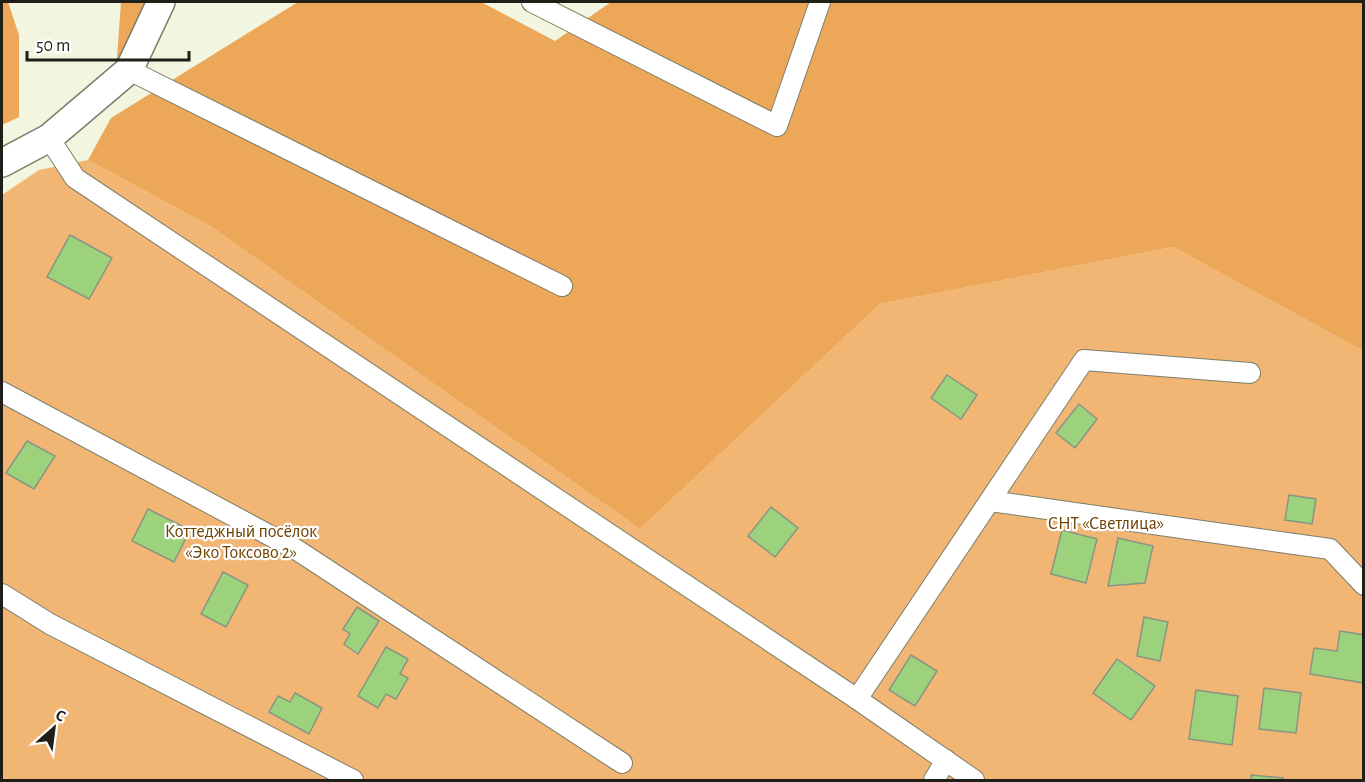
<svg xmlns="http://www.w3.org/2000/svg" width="1365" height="782" font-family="'Alegreya Sans',sans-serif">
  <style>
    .green { fill: #f2b674 }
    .forest { fill: #eda759 }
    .building { fill: #9dd27d; stroke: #899483; stroke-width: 1.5 }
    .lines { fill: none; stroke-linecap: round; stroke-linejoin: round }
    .street-casing { stroke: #7c7e6b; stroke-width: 22 }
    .secondary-casing { stroke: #7c7e6b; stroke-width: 30 }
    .street { stroke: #fff; stroke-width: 20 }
    .secondary { stroke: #fff; stroke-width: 27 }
    .labels { text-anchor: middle; stroke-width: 4.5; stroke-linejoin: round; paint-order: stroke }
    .park-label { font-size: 18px; fill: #6e4100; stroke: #fff }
  </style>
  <rect width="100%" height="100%" fill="#f2f5df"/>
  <!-- green -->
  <path class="green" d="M88,160L210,226L640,529L880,304L1173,247L1363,351V780H2V195L39,170Z"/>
  <!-- forest -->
  <g class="forest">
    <path d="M2,2H8L19,35V117L2,125Z"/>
    <path d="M121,2H147L116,72Z"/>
    <path d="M298,2H481L555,41L611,2H1363V351L1173,247L880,304L640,529L210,226L88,160L111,118Z"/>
  </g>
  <!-- building -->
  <g class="building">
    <path d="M70,235L112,258L89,299L47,277Z"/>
    <path d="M947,375L977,395L961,419L931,398Z"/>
    <path d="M1079,404L1097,419L1075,448L1056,433Z"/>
    <path d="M27,441L55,456L34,489L6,473Z"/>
    <path d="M1289,495L1316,499L1312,524L1285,520Z"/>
    <path d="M771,507L798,528L775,557L748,536Z"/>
    <path d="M148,509L190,530L174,562L132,541Z"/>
    <path d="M1062,530L1097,539L1086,583L1051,574Z"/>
    <path d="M1118,538L1153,546L1145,583L1108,586Z"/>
    <path d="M223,572L248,585L226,627L201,614Z"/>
    <path d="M357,607L379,621L358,654L344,644L350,634L343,629Z"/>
    <path d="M1144,617L1168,622L1160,661L1137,656Z"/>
    <path d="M1340,631L1364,635V683L1310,674L1314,648L1337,651Z"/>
    <path d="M386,647L408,659L400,674L408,678L396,699L386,694L378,708L358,696Z"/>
    <path d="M911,655L937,671L915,706L889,690Z"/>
    <path d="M1117,659L1155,686L1131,720L1093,693Z"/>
    <path d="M1264,688L1301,693L1296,733L1259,729Z"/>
    <path d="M1196,690L1238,696L1232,745L1189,739Z"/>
    <path d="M295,693L322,708L309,734L269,712L278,696L290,702Z"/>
    <path d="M1251,775L1283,778V780H1251Z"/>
  </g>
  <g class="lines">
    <defs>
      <g id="street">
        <path d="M532,2L777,126L820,2"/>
        <path d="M129,70L562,286"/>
        <path d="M49,138L75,178L857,699L974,780"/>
        <path d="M2,392L297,550L622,763"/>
        <path d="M990,501L1330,549L1364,585"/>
        <path d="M2,594L50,624L353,780"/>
        <path d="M857,699L1084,360L1250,373"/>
        <path d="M934,780L946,760"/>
      </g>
      <path id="secondary" d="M2,163L49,138L129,70L161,2"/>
    </defs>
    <!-- street casing -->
    <use href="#street" class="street-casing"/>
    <!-- secondary casing -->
    <use href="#secondary" class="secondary-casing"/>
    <!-- street -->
    <use href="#street" class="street"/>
    <!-- secondary -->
    <use href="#secondary" class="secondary"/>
  </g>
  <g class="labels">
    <!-- park labels -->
    <g class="park-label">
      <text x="1106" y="529">СНТ «Светлица»</text>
      <text x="241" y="537">Коттеджный посёлок<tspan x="241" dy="21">«Эко Токсово 2»</tspan></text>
    </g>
  </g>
  <!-- border -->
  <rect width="1365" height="782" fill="none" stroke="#1f1f18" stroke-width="6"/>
  <!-- north arrow -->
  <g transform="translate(54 728) rotate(28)" stroke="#ffffff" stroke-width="4.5" paint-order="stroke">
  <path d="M0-4.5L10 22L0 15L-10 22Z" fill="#1f1f18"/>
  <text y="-9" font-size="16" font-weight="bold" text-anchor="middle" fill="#1f1f18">С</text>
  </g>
  <!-- scale -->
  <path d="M27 51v9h162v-9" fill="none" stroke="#1f1f18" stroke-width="3"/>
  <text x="36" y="51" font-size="18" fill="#1f1f18" stroke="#ffffff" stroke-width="4.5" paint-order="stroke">50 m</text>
</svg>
